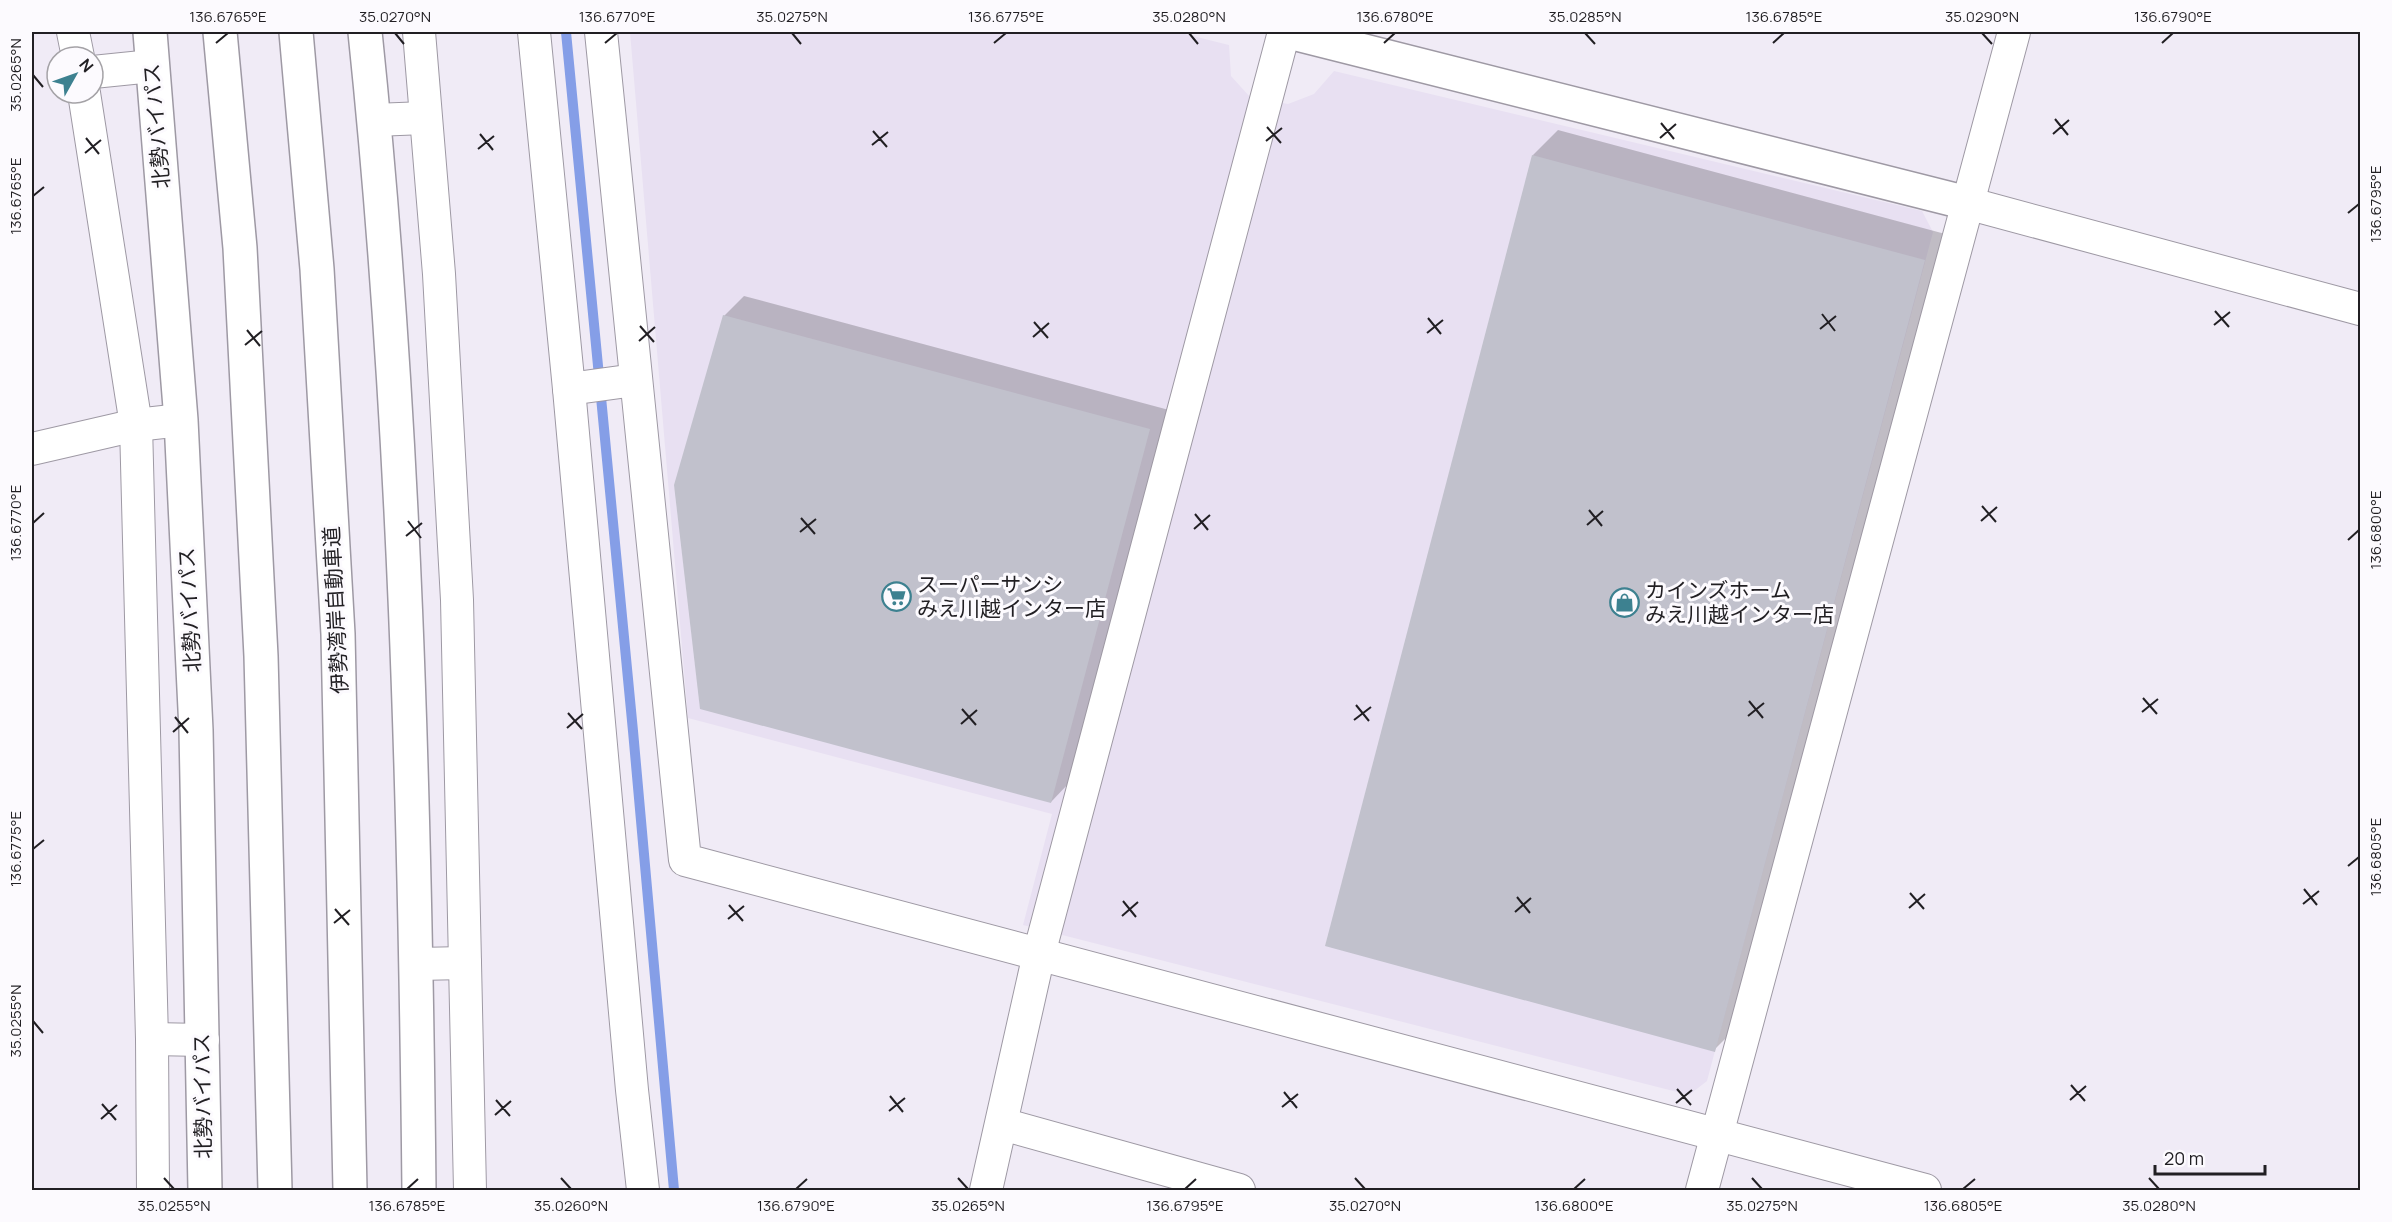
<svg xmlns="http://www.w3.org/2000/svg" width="2392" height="1222" font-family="Manrope,'Noto Sans JP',sans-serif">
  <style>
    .built { fill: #e8e0f2 }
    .shadow { fill: #0003 }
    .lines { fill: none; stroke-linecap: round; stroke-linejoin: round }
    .stream { stroke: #859ee7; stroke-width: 10 }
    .building { fill: #c1c1cc }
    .minor-casing { stroke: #9e99a4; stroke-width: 34 }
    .tertiary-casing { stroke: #9e99a4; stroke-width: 36 }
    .trunk-casing { stroke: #9e99a4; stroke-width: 36 }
    .motorway-casing { stroke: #9e99a4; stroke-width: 36 }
    .minor { stroke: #fff; stroke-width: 32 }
    .tertiary { stroke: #fff; stroke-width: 33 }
    .trunk { stroke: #fff; stroke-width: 33 }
    .motorway { stroke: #fff; stroke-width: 33 }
    .ticks { fill: none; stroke: #211f23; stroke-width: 2 }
    .labels { text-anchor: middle; stroke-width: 6; stroke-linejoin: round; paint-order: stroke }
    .street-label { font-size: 21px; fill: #211f23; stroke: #fcfafe }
    .poi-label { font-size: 21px; fill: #211f23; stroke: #fcfafe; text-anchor: start }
    .neatline { fill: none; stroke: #211f23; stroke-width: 2 }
    .ticks-label { font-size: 15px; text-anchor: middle; fill: #211f23 }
  </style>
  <rect width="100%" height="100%" fill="#f0ebf6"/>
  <!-- built -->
  <path class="built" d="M630,32H1177L1229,45L1231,76L1250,97L1288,104L1314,94L1334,71L1922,211L1933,232L1707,1081L1689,1095L1023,925L1052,814L688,718Z"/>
  <!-- shadow -->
  <g class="shadow">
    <path d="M1558,130L1949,235L1739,1025L1714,1050L1533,155Z"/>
    <path d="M744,296L1169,410L1070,782L1051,802L724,316Z"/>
  </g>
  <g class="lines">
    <!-- stream -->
    <path class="stream" d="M566,32L633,731L674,1190"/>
  </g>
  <!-- building -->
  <g class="building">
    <path d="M1532,155L1925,260L1715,1052L1325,946Z"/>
    <path d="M723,315L1150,429L1051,803L700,709L674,485Z"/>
  </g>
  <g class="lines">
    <defs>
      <g id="minor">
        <path d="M73,32L78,57"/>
        <path d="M419,32L439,274L457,600L470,1190"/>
        <path d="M534,32L569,389L632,1090L643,1190"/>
        <path d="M601,32L685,860L1925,1190"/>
        <path d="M93,72L152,66"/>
        <path d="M84,93L136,425L152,1039L153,1190"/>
        <path d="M374,120L425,118"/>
        <path d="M1967,203L2360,309"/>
        <path d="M569,389L635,380"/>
        <path d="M32,449L136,425L181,420"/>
        <path d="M417,964L465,963"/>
        <path d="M152,1039L203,1040"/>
        <path d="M1002,1124L1239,1190"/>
        <path d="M986,1190L1039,954L1284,32"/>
        <path d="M1702,1190L2014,32"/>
      </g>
      <path id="tertiary" d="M1289,32L1967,203"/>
      <g id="trunk">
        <path d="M150,32L181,420L196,730L205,1190"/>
        <path d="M365,32C405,416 415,804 419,1190"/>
      </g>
      <g id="motorway">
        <path d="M220,32L240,248L261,656L275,1190"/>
        <path d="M296,32L317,269L338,634L350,1190"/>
      </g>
    </defs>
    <!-- minor casing -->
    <use href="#minor" class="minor-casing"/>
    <!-- tertiary casing -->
    <use href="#tertiary" class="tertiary-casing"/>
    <!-- trunk casing -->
    <use href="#trunk" class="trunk-casing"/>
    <!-- motorway casing -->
    <use href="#motorway" class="motorway-casing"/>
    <!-- minor -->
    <use href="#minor" class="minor"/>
    <!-- tertiary -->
    <use href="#tertiary" class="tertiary"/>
    <!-- trunk -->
    <use href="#trunk" class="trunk"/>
    <!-- motorway -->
    <use href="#motorway" class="motorway"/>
  </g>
  <!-- ticks -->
  <path class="ticks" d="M395,33L404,44M792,33L801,44M1189,33L1198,44M1585,33L1595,44M1982,33L1992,44M216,43L228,33M605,43L617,33M994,43L1006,33M1384,43L1395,33M1773,43L1784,33M2162,43L2173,33M33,75L43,87M2055,119L2068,135M1661,123L1674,139M1267,127L1281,143M873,131L887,147M480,134L493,150M2053,134L2069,120M86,138L99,154M1660,138L1676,124M1266,141L1282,128M872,145L888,132M478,149L494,136M85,153L101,140M33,196L44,187M2348,213L2359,204M2215,311L2229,327M1822,314L1835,331M1428,318L1441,334M1034,322L1048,338M2214,325L2230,312M640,326L654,342M1820,329L1836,316M247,330L260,346M1427,333L1443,320M1033,337L1049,323M639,341L655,327M245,345L262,331M1982,506L1996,522M1589,510L1602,526M1195,514L1208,530M801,518L815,534M408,521L421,538M1981,521L1997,507M33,523L44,513M1587,525L1603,511M1194,529L1210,515M800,532L816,519M406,536L422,523M2348,540L2359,530M2143,698L2157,714M1749,701L1763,718M1356,705L1369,721M962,709L976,725M2142,712L2158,699M568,713L582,729M1748,716L1764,703M175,717L188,733M1354,720L1371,707M961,724L977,710M567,728L583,714M173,732L189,718M33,849L44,840M2348,866L2359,857M2304,889L2317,905M1910,893L1924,909M1517,897L1530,913M1123,901L1136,917M2303,904L2319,891M729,905L743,921M1909,908L1925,894M335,909L349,925M1515,912L1531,898M1122,916L1138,902M728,919L744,906M334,923L350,910M33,1021L43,1033M2071,1085L2085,1101M1677,1089L1691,1105M1284,1092L1297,1108M890,1096L903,1112M496,1100L510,1116M2070,1100L2086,1086M1676,1103L1692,1090M102,1104L116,1120M1282,1107L1298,1094M889,1111L905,1098M495,1115L511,1101M101,1119L117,1105M164,1178L174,1189M561,1178L571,1189M958,1178L968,1189M1355,1178L1365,1189M1752,1178L1762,1189M2149,1178L2159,1189M407,1189L418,1179M796,1189L807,1179M1185,1189L1196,1179M1574,1189L1585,1179M1963,1189L1975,1179"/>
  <!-- icons -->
  <defs>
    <symbol id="supermarket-ring" viewBox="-11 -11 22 22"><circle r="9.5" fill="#fcfafe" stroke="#3d8190" stroke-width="1.5"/><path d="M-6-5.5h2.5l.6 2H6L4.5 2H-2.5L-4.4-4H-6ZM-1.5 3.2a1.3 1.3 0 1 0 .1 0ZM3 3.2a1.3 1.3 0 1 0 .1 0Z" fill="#3d8190"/></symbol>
    <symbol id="shop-ring" viewBox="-11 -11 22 22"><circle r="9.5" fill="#fcfafe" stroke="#3d8190" stroke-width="1.5"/><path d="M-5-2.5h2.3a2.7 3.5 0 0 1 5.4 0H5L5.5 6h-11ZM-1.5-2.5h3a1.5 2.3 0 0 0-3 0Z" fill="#3d8190"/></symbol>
  </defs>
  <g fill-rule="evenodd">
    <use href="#supermarket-ring" x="880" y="580" width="33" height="33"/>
    <use href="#shop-ring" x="1608" y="586" width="33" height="33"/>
  </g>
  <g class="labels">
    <!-- street labels -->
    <g class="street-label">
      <text transform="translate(157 126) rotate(-95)" y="7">北勢バイパス</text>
      <text transform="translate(190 610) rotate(-93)" y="7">北勢バイパス</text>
      <text transform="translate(336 610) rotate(-93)" y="7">伊勢湾岸自動車道</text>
      <text transform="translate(203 1096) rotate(-91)" y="7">北勢バイパス</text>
    </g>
    <!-- poi labels -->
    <g class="poi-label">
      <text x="917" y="592">スーパーサンシ<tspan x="917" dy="24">みえ川越インター店</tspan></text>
      <text x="1645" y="598">カインズホーム<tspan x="1645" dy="24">みえ川越インター店</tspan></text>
    </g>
  </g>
  <!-- border -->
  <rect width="2392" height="1222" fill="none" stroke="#fcfafe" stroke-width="66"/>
  <!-- north arrow -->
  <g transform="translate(75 75) rotate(50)"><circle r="28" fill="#fcfafe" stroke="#a4a2a6" stroke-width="1.5"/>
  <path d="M0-4.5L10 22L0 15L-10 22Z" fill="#3d8190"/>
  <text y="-9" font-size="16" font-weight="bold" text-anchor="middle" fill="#211f23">N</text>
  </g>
  <!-- scale -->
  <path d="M2155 1165v9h110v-9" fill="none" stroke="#211f23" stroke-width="3"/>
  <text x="2164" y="1165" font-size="18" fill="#211f23" stroke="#fcfafe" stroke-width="4.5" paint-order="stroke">20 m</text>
  <rect x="33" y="33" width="2326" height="1156" class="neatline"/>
  <g class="ticks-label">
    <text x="228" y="22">136.6765°E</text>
    <text x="395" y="22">35.0270°N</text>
    <text x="617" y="22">136.6770°E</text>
    <text x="792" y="22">35.0275°N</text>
    <text x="1006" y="22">136.6775°E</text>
    <text x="1189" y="22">35.0280°N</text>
    <text x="1395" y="22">136.6780°E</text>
    <text x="1585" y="22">35.0285°N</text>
    <text x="1784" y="22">136.6785°E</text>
    <text x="1982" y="22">35.0290°N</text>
    <text x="2173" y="22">136.6790°E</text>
    <text transform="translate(16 75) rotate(-90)" y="5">35.0265°N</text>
    <text transform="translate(16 196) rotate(-90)" y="5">136.6765°E</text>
    <text transform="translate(2376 204) rotate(-90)" y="5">136.6795°E</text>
    <text transform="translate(16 523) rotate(-90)" y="5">136.6770°E</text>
    <text transform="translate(2376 530) rotate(-90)" y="5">136.6800°E</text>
    <text transform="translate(16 849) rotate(-90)" y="5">136.6775°E</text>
    <text transform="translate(2376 857) rotate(-90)" y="5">136.6805°E</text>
    <text transform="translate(16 1021) rotate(-90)" y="5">35.0255°N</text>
    <text x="174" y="1211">35.0255°N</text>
    <text x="407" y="1211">136.6785°E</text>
    <text x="571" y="1211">35.0260°N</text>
    <text x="796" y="1211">136.6790°E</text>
    <text x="968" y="1211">35.0265°N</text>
    <text x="1185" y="1211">136.6795°E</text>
    <text x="1365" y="1211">35.0270°N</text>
    <text x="1574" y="1211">136.6800°E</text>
    <text x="1762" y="1211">35.0275°N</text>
    <text x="1963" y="1211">136.6805°E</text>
    <text x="2159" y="1211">35.0280°N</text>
  </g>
</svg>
